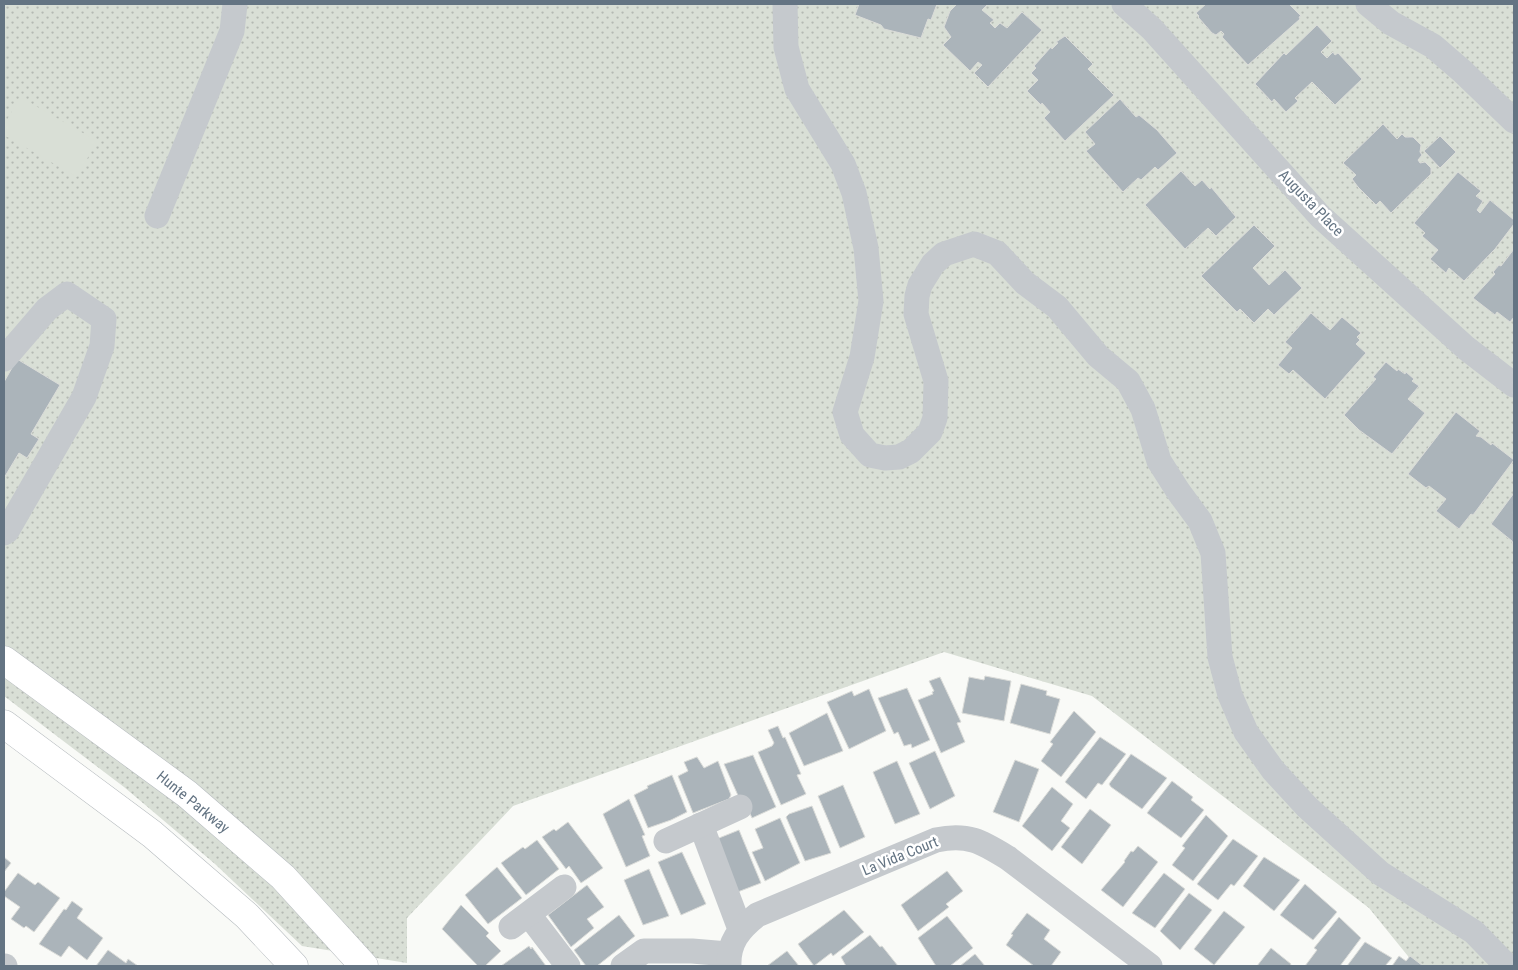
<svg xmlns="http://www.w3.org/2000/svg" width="1518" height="970" font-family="'Roboto Condensed',sans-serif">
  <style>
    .grass { fill: url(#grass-dots) }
    .park { fill: #d9dfd6 }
    .building { fill: #abb4ba; stroke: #dbdcd9 }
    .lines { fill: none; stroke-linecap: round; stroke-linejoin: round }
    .major-casing { stroke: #b6bbbf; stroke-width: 29 }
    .minor { stroke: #c5c9cd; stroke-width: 25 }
    .major { stroke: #fff; stroke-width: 28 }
    .labels { text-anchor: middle; stroke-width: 5; stroke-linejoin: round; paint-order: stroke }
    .street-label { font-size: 15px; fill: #647483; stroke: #fff }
  </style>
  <defs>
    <pattern id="grass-dots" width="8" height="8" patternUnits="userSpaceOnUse" patternTransform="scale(1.25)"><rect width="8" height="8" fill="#d9dfd6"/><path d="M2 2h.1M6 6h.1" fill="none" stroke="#b4b9b3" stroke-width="1.8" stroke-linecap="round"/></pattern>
  </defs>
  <rect width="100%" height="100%" fill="#f9faf7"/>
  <!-- grass -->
  <path class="grass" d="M4,4H1514V966H1416L1369,908L1092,696L944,652L513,806L407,918V963L302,946L215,864L124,787L4,696Z"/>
  <!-- park -->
  <path class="park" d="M20,97L97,141L77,177L4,135V125Z"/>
  <!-- building -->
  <g class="building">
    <path d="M859,4H937L931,20L928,19L921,38L884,29L881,25L855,15Z"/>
    <path d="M957,4H988L982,10L994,20L990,23L995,28L1000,23L1007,28L1022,12L1042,30L988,87L974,73L982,65L978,62L970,71L943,45L951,37L944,27L950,11Z"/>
    <path d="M1206,4H1289L1301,16L1299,17L1300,19L1248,65L1222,37L1224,34L1221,31L1216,35L1212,33L1198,17L1199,16L1196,13Z"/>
    <path d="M1317,25L1332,41L1321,52L1327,58L1333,52L1335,55L1338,53L1362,79L1335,105L1312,82L1295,98L1298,101L1286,112L1274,99L1272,102L1255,84L1284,53L1286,55Z"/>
    <path d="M1065,36L1093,64L1088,69L1114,95L1065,141L1044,118L1050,112L1042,103L1041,105L1027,91L1038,80L1031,73L1036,68L1034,66L1051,47L1052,49L1058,43L1056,42Z"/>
    <path d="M1120,99L1136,117L1139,115L1157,130L1177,153L1158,170L1155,167L1141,180L1138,178L1123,192L1086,151L1095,144L1085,132Z"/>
    <path d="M1383,124L1397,139L1402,134L1405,137H1413L1421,145L1420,152L1422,155L1418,160L1420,163L1425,162L1431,168V174L1391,213L1380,201L1376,205L1358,187L1352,179L1356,175L1343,163Z"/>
    <path d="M1440,136L1456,152L1440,168L1424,151Z"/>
    <path d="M1181,171L1195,186L1202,180L1210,189L1211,187L1236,217L1216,236L1208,228L1185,249L1145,205Z"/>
    <path d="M1458,172L1481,191L1476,196L1483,201L1477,210L1480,213L1490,200L1514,220V224L1495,249L1464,281L1449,268L1446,273L1430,259L1438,250L1422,236L1425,233L1414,223Z"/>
    <path d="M1254,225L1275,246L1253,268L1269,285L1285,270L1302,288L1274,315L1268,309L1254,323L1240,309L1237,312L1201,276Z"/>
    <path d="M1514,249V317L1510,322L1497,312L1495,315L1473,298L1495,274L1493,272L1499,265L1501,266Z"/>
    <path d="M1311,313L1330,330L1342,317L1361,333L1357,337L1360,340L1356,344L1366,353L1325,399L1293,370L1289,374L1278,365L1292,348L1285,342Z"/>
    <path d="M17,359L60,385L31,434L39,439L27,458L19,453L4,478V382Z"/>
    <path d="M1386,362L1397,371L1398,369L1405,374L1406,372L1414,379L1412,381L1419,386L1408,399L1425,413L1392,454L1359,430L1344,415L1376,379L1373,377Z"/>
    <path d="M1456,412L1480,431L1476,436L1481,437L1491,445L1492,443L1514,460L1473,515L1471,514L1459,529L1436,511L1446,499L1429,486L1426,488L1408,474Z"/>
    <path d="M1514,493V548L1512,541L1491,524Z"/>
    <path d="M985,676L1011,681L1004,721L962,713L969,677L984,680Z"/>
    <path d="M940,677L961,722L957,723L965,742L941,753L918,700L933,694L932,692L934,691L929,681Z"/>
    <path d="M1021,684L1047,691L1046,695L1060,699L1050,734L1010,723Z"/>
    <path d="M907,688L930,740L912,748L911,744L904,746L898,732L894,734L878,698Z"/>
    <path d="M869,689L886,731L849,749L827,702L852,691L854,696Z"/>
    <path d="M1074,711L1096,732L1061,777L1041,761L1053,744L1050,742Z"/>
    <path d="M827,713L843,751L804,766L789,733Z"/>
    <path d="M778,726L783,738L785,737L801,774L797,775L806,794L781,805L758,752L772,746L774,743L768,730Z"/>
    <path d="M1100,737L1126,754L1102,785L1098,783L1086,799L1065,782Z"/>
    <path d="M935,751L955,796L930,809L909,763Z"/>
    <path d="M1131,754L1167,778L1142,809L1111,787L1109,784Z"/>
    <path d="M753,755L776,807L752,818L743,798L740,800L724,764Z"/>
    <path d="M697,757L704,768L718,761L731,795L729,799L693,813L678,776L688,771L684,762Z"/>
    <path d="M1015,760L1039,769L1019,822L993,812Z"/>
    <path d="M897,761L920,814L895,824L873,772Z"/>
    <path d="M672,775L687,812L671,820L648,828L634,795L648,788L647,786Z"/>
    <path d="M1172,781L1193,797L1191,800L1204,810L1181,838L1147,813Z"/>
    <path d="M843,785L865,837L840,848L818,796Z"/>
    <path d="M1052,787L1073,804L1061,821L1070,828L1052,851L1022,826Z"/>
    <path d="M629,799L645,835L642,836L650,856L626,867L603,814Z"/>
    <path d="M812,806L831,853L805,861L786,817L789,814Z"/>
    <path d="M1090,809L1111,825L1082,864L1061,847Z"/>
    <path d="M1206,815L1228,836L1193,881L1172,865L1185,848L1182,846Z"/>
    <path d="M780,818L800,863L765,881L752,852L763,848L755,829Z"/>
    <path d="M568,822L603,868L581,883L569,866L566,869L542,837L554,829L556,831Z"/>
    <path d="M739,830L761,883L735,893L714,840Z"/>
    <path d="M1233,839L1258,856L1234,886L1231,884L1218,900L1197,884Z"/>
    <path d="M537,840L559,869L526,895L501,863L523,847L525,849Z"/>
    <path d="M1138,846L1158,862L1123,907L1101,890L1125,862L1124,861L1131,851L1133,852Z"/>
    <path d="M682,852L706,904L681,915L658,862Z"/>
    <path d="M4,857L11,863L4,872Z"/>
    <path d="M1264,857L1300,880L1274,911L1243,886Z"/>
    <path d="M497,867L522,898L488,924L465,895Z"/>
    <path d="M649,869L669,916L643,925L624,880Z"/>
    <path d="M947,871L963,891L946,904L949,907L918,931L901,905Z"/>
    <path d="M18,873L35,885L38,882L60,898L34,932L26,926L24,928L11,919L20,907L4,896V892Z"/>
    <path d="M1164,873L1185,889L1155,928L1132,913Z"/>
    <path d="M1305,884L1337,912L1313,940L1280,915Z"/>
    <path d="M587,885L604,907L587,919L594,928L571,947L548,915Z"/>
    <path d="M1189,893L1212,910L1180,950L1160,931Z"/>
    <path d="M72,901L83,909L77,918L103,938L87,960L69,946L61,957L39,944L64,909L66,910Z"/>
    <path d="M461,905L489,933L486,936L501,951L485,966H478L442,929Z"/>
    <path d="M844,910L864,932L833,956L831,953L814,966L798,944Z"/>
    <path d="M1224,911L1245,927L1214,965L1194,949Z"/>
    <path d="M1027,913L1050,930L1044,939L1061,952L1051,966H1034L1006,945L1013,935L1011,934Z"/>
    <path d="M619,915L635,936L597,966H586L574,950Z"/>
    <path d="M947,916L973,948L950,966H936L918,938Z"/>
    <path d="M1339,917L1361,938L1340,966H1305L1317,950L1314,948Z"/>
    <path d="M870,935L880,947L882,946L898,966H846L841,957Z"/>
    <path d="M1365,942L1392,958L1385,966H1347Z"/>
    <path d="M529,946L531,949L532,947L546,966H501Z"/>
    <path d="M1271,948L1291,964L1290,966H1257Z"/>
    <path d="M108,950L126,963L128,959L138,966H96Z"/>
    <path d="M787,951L799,966H767Z"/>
    <path d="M975,954L985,966H960Z"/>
    <path d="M1399,956L1406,961L1410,956L1423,966H1392Z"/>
  </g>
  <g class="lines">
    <defs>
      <g id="major">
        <path d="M4,660L187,794L283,877L364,966"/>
        <path d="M4,724L152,834L247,916L294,966"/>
      </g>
    </defs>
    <!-- major casing -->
    <use href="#major" class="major-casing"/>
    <!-- minor -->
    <g class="minor">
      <path d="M785,4L786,47L797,89L843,164L854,193L866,248L871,301L862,357L845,412L852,435L870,455L885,458L899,457L911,451L930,432L935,418L936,381L916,314L917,296L920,285L933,264L944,254L974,244L997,253L1025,283L1057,307L1098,356L1128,381L1143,409L1159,461L1178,491L1200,521L1213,553L1220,657L1230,695L1246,732L1273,770L1307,807L1380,873L1474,932L1507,966"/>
      <path d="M1124,4L1152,29L1320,216L1466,348L1514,385"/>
      <path d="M1368,4L1391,23L1433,46L1462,71L1514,121"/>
      <path d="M157,216L232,31L235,4"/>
      <path d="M4,359L47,309L67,294L104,319L102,346L84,397L7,531L4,533"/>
      <path d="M701,825L740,929"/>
      <path d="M666,841L740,807"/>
      <path d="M529,915L568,966"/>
      <path d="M511,927L564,887"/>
      <path d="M4,966H5"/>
      <path d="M623,966L644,951H692L728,954"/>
      <path d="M729,966C728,943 739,929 757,915L936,840C968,833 982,842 1008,858L1150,966"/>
    </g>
    <!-- major -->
    <use href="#major" class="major"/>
  </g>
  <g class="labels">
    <!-- street labels -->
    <g class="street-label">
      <text transform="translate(1311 203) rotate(46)" y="5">Augusta Place</text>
      <text transform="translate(193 802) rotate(39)" y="5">Hunte Parkway</text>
      <text transform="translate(900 856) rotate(-22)" y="5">La Vida Court</text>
    </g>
  </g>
  <!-- border -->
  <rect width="1518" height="970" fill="none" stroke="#647483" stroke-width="10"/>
</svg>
